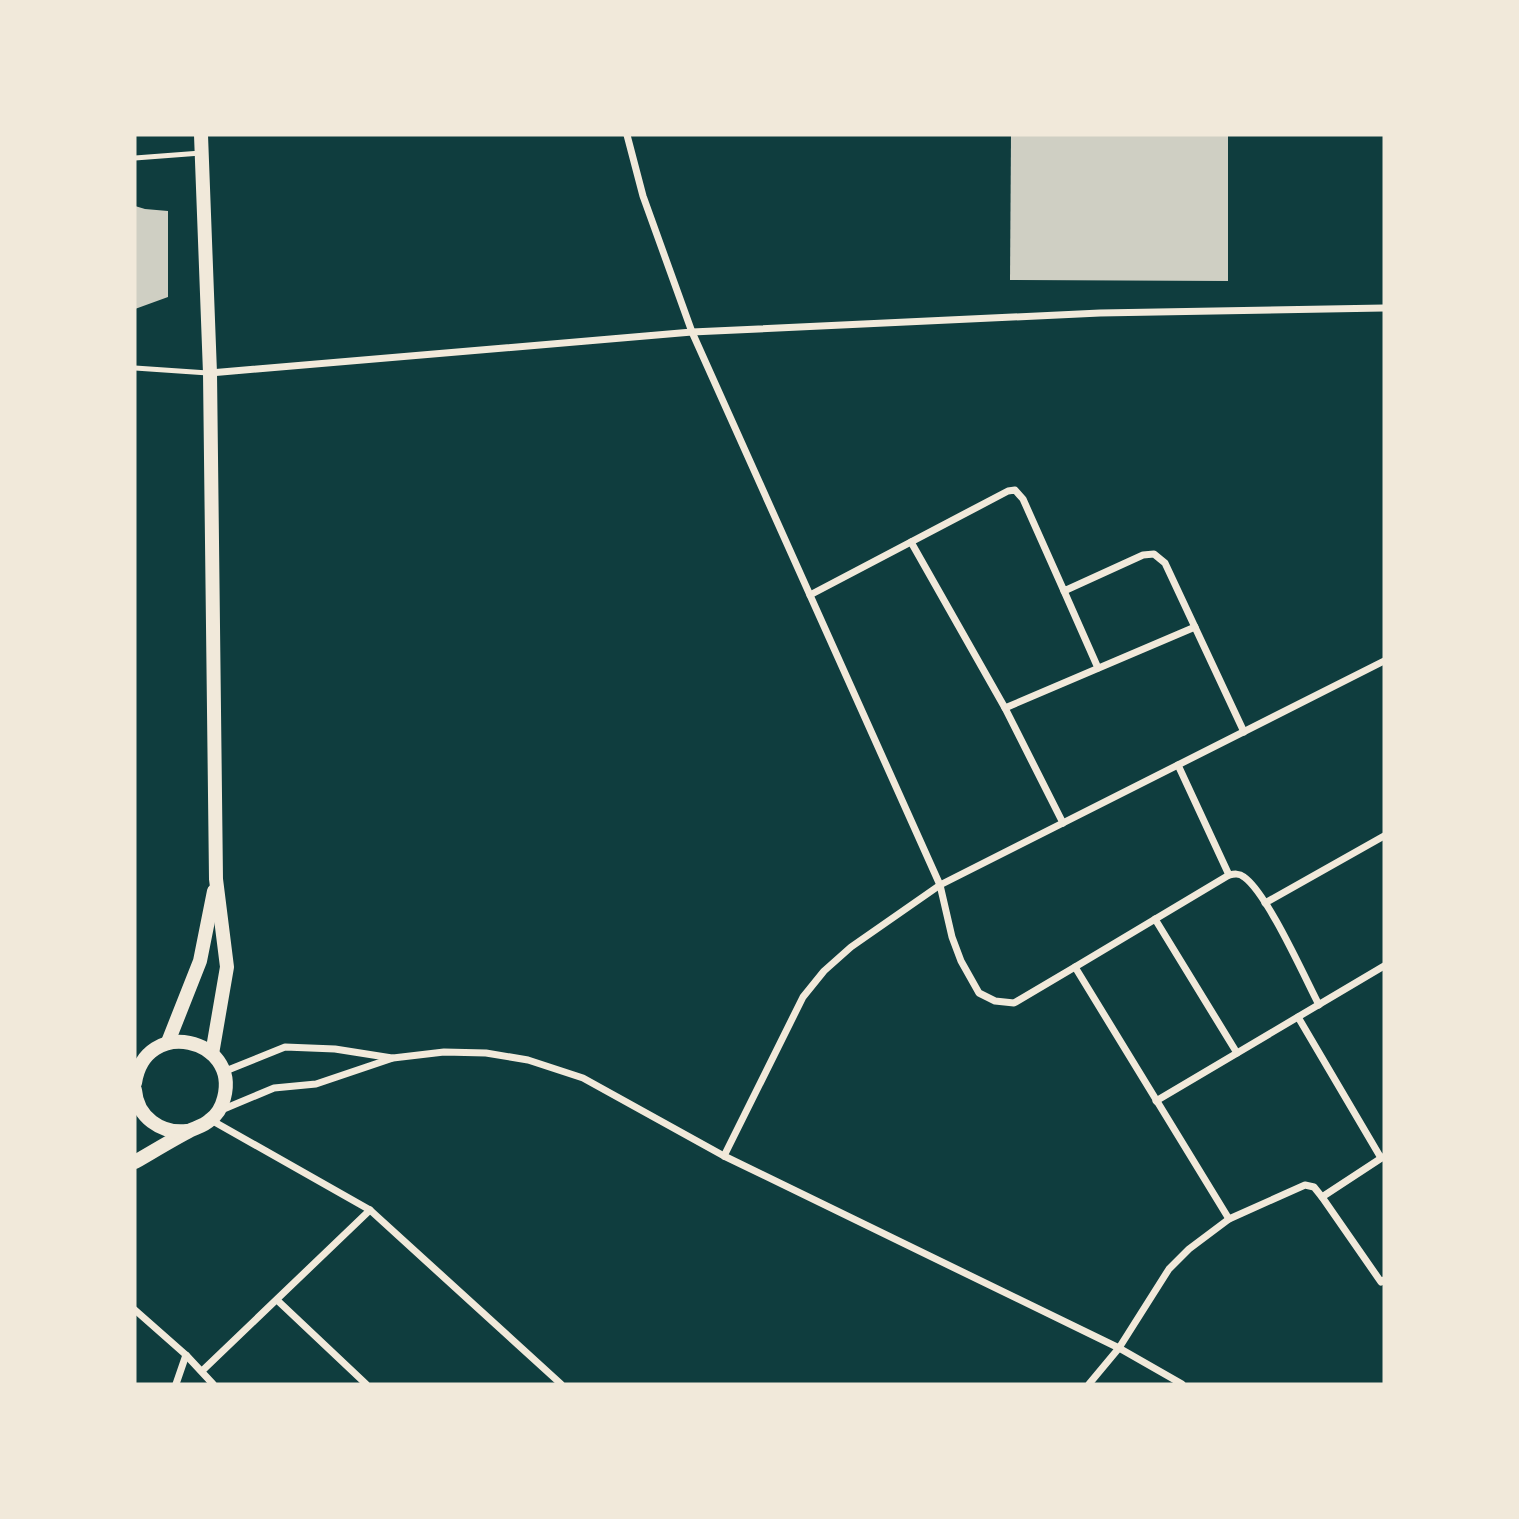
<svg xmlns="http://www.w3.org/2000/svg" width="1519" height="1519" font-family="Overpass,sans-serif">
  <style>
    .building { fill: #cfcfc3 }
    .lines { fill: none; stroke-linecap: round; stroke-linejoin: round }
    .service { stroke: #f1e9da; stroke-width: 5 }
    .minor { stroke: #f1e9da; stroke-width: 7 }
    .secondary { stroke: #f1e9da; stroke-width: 14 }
  </style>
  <rect width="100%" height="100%" fill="#0f3d3e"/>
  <!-- building -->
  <g class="building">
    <path d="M1011,135H1228V281L1010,280Z"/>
    <path d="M135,206L145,209L168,211V297L135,309Z"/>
  </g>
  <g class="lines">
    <!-- service -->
    <g class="service">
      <path d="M135,158L201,153"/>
      <path d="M135,368L208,373"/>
    </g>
    <!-- minor -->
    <g class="minor">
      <path d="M627,135L643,196L692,332L940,885L952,937L961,961L979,993L995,1001L1014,1003L1075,967L1229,1219"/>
      <path d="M210,373L692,332L1100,313L1384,308"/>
      <path d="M911,542L1005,708L1195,627"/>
      <path d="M1064,591L1098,668"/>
      <path d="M810,595L1008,491L1015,490L1023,499L1064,591L1143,555L1154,554L1165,563L1244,732"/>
      <path d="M1005,708L1063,823"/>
      <path d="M1178,765L1229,875"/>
      <path d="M1265,903L1384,836"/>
      <path d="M1155,919L1237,1053"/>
      <path d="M1075,967L1229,875C1234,874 1239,873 1244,877C1267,893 1304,976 1319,1005"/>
      <path d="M1298,1017L1381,1158"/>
      <path d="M223,1072L285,1047L335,1049L392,1058"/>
      <path d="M1156,1101L1384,966"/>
      <path d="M219,1111L274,1088L316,1084L393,1058L444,1052L486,1053L528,1060L583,1078L724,1156L1119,1348L1182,1384"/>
      <path d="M211,1120L370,1210L561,1384"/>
      <path d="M724,1156L803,997L824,971L851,947L940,885L1384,661"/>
      <path d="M1322,1197L1383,1157"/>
      <path d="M277,1300L366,1384"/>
      <path d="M135,1310L186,1355L213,1384"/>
      <path d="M202,1371L370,1210"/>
      <path d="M176,1384L186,1355"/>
      <path d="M1089,1384L1119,1348L1169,1269L1189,1249L1229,1219L1305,1185L1314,1187L1322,1197L1381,1282L1384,1280"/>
    </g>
    <!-- secondary -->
    <g class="secondary">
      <path d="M201,135L210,373L216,879L227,967L212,1054"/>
      <path d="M168,1042L200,961L214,891"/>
      <path d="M135,1083C145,1016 240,1038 224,1098C222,1106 217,1115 210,1120C205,1125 198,1127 191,1130C172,1140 154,1151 135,1162"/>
      <path d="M135,1090C137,1117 161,1134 187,1131"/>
    </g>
  </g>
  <!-- border -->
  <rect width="1519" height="1519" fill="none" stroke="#f1e9da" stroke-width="273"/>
</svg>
